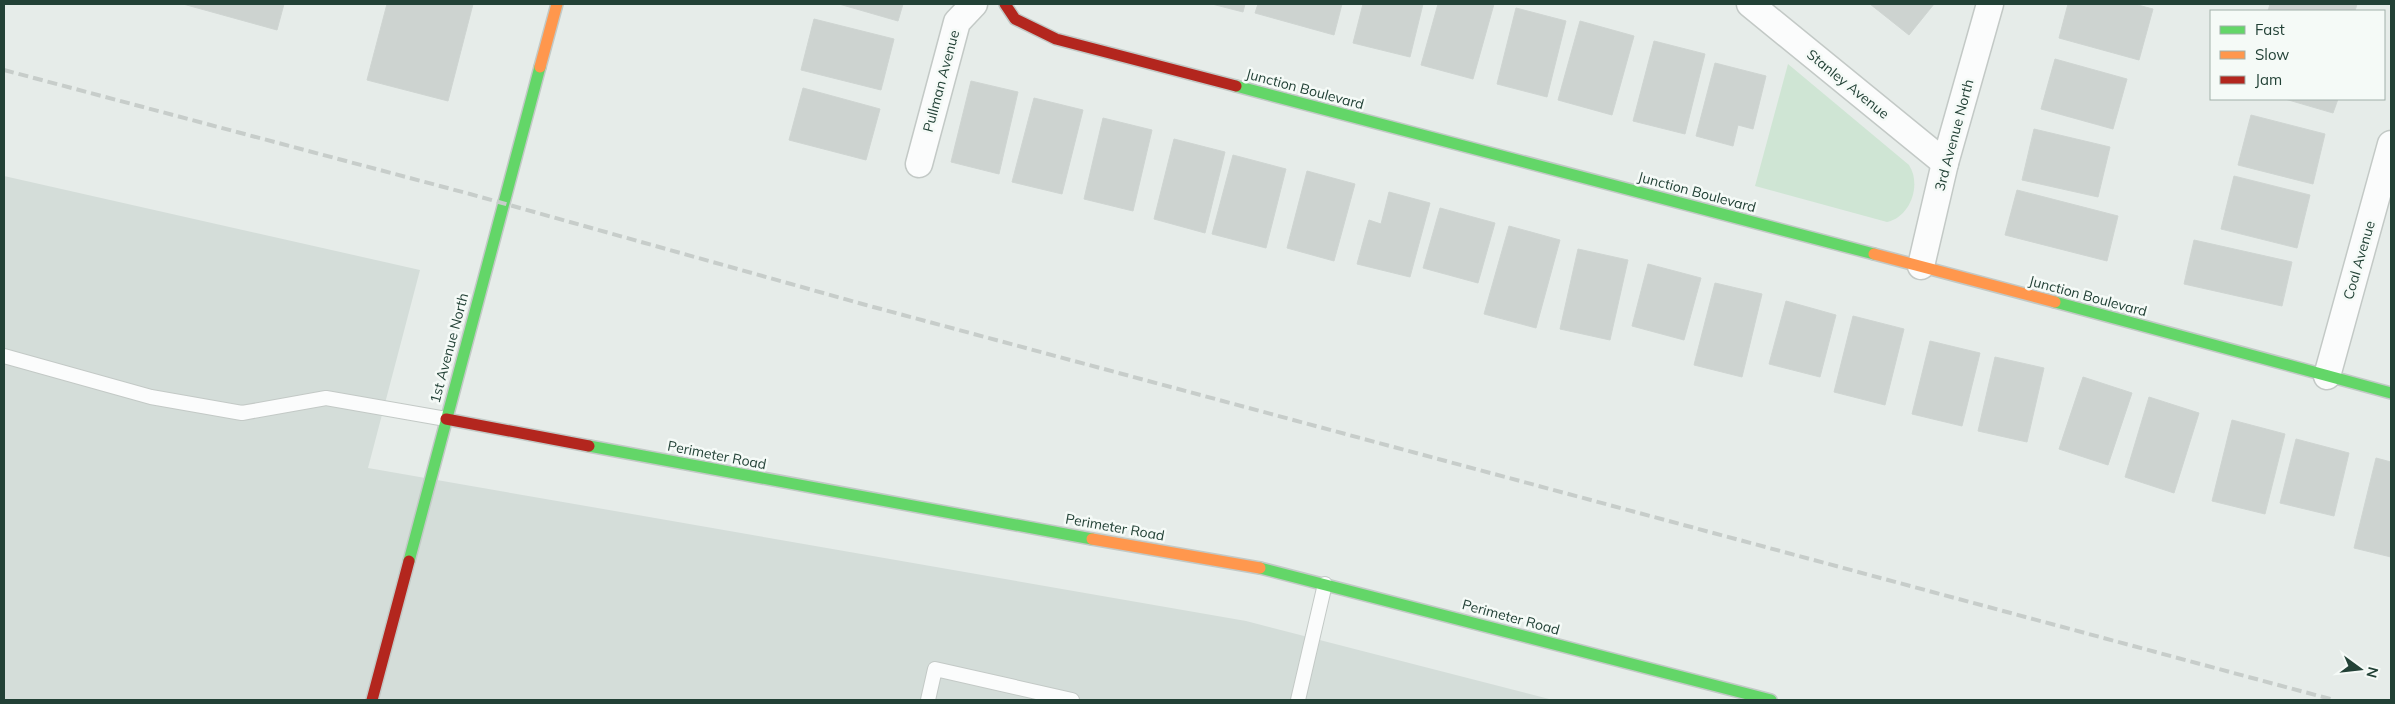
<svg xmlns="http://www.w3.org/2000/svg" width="2395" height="704" font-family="Mulish,sans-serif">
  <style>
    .built { fill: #d4ddd9 }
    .green { fill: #cfe5d4 }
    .building { fill: #cdd3d0; stroke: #cfd5d2 }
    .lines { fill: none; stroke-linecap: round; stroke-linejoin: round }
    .lane-casing { stroke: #c3c9c6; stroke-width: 16 }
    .street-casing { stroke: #c3c9c6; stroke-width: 29 }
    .fast-casing { stroke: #c2c9c6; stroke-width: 14 }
    .slow-casing { stroke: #c2c9c6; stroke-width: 14 }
    .jam-casing { stroke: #c2c9c6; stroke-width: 14 }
    .lane { stroke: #fbfcfc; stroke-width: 14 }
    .street { stroke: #fbfcfc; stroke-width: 26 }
    .fast { stroke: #63d668; stroke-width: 11 }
    .slow { stroke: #ff974d; stroke-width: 11 }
    .jam { stroke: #b3261e; stroke-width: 11 }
    .rail { stroke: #c7cdca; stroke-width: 4; stroke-dasharray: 10 5; stroke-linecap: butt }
    .labels { text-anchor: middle; stroke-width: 5; stroke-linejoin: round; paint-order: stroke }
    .street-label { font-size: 14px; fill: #224136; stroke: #f5faf7 }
  </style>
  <rect width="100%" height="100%" fill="#e6ece9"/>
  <!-- built -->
  <path class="built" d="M4,176L420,270L368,468L1246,621L1553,700H4Z"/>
  <!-- green -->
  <path class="green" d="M1788,64L1909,165C1922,185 1910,217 1887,222L1755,186Z"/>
  <!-- building -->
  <g class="building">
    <path d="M183,4H284L277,30Z"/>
    <path d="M387,4H473L448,101L367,80Z"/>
    <path d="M839,4H903L898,21Z"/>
    <path d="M1212,4H1245L1243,12Z"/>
    <path d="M1258,4H1342L1334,35L1255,13Z"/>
    <path d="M1363,4H1423L1410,57L1353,43Z"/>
    <path d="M1438,4H1494L1473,79L1421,65Z"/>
    <path d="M1870,4H1934L1909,35Z"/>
    <path d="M2068,4H2134L2153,9L2139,60L2059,38Z"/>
    <path d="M2270,4H2357L2355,11H2268Z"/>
    <path d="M1516,8L1566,21L1547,97L1497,84Z"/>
    <path d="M814,19L894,39L881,90L801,70Z"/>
    <path d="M1580,21L1634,36L1612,115L1558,100Z"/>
    <path d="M1654,41L1705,54L1685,134L1633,121Z"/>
    <path d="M2055,59L2127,79L2113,129L2041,109Z"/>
    <path d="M1715,63L1766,76L1753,129L1738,125L1733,146L1696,136Z"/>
    <path d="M971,81L1018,92L999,174L951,162Z"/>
    <path d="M803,88L880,109L866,160L789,140Z"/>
    <path d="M1034,98L1083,110L1062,194L1012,182Z"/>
    <path d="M2285,99H2338L2333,113Z"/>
    <path d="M2251,115L2325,134L2313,184L2238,165Z"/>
    <path d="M1103,118L1152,130L1133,211L1084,199Z"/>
    <path d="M2034,129L2110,147L2098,197L2022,180Z"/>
    <path d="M1174,139L1225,152L1205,233L1154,219Z"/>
    <path d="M1233,155L1286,169L1266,248L1212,234Z"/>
    <path d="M1307,171L1355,184L1334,261L1287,248Z"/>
    <path d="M2234,176L2310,195L2297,248L2221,229Z"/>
    <path d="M2017,190L2118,216L2107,261L2005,235Z"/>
    <path d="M1389,192L1430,203L1410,277L1357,264L1369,220L1381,224Z"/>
    <path d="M1440,208L1495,223L1478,283L1423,268Z"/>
    <path d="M1509,226L1560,240L1536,328L1484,314Z"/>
    <path d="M2194,240L2292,262L2282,306L2184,284Z"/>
    <path d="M1578,249L1628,260L1610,340L1560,329Z"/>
    <path d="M1648,264L1701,278L1684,340L1632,326Z"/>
    <path d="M1715,283L1762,294L1742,377L1694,365Z"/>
    <path d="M1786,301L1836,315L1820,377L1769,364Z"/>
    <path d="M1853,316L1904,329L1885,405L1834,392Z"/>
    <path d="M1930,341L1980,353L1962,426L1912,414Z"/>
    <path d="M1995,357L2044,368L2027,442L1978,431Z"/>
    <path d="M2083,377L2132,393L2108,465L2059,449Z"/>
    <path d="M2149,397L2199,413L2174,493L2125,477Z"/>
    <path d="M2232,420L2285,434L2265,514L2212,501Z"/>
    <path d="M2296,439L2349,453L2334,516L2280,503Z"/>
    <path d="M2376,458L2391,462V557L2354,548Z"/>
  </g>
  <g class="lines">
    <defs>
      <g id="lane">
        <path d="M4,356L151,397L242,413L326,398L446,419"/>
        <path d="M928,700L935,669L1072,700"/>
        <path d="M1298,700L1325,584"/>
      </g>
      <g id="street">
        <path d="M1750,4L1945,163"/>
        <path d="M919,164L957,22L974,4"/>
        <path d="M1921,266L1945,163L1990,4"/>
        <path d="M2327,376L2391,144"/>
      </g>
      <g id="fast">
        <path d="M1236,86L1874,254"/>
        <path d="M2055,302L2391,393"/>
        <path d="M589,446L1092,539"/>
        <path d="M409,561L540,67"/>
        <path d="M1260,568L1771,700"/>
      </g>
      <g id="slow">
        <path d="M540,67L557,4"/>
        <path d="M1874,254L2055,302"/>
        <path d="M1092,539L1260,568"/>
      </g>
      <g id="jam">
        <path d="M1005,4L1015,19L1056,39L1236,86"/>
        <path d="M446,419L589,446"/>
        <path d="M372,700L409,561"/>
      </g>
    </defs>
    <!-- lane casing -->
    <use href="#lane" class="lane-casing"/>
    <!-- street casing -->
    <use href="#street" class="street-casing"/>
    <!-- fast casing -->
    <use href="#fast" class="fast-casing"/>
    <!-- slow casing -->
    <use href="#slow" class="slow-casing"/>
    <!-- jam casing -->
    <use href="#jam" class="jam-casing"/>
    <!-- lane -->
    <use href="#lane" class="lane"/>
    <!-- street -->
    <use href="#street" class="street"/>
    <!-- fast -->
    <use href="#fast" class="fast"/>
    <!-- slow -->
    <use href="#slow" class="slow"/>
    <!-- jam -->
    <use href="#jam" class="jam"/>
    <!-- rail -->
    <path class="rail" d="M4,70L470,194L866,305L2334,700"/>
  </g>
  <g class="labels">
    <!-- street labels -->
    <g class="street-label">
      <text transform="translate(941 81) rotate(-75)" y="5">Pullman Avenue</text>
      <text transform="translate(1848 84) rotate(39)" y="5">Stanley Avenue</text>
      <text transform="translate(1305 89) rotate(15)" y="5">Junction Boulevard</text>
      <text transform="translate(1954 135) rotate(-75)" y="5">3rd Avenue North</text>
      <text transform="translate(1697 192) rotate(15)" y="5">Junction Boulevard</text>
      <text transform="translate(2359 260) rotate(-74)" y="5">Coal Avenue</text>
      <text transform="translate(2088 296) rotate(15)" y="5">Junction Boulevard</text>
      <text transform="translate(449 348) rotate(-75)" y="5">1st Avenue North</text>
      <text transform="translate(717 455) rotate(11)" y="5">Perimeter Road</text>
      <text transform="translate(1115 527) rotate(10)" y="5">Perimeter Road</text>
      <text transform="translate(1511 617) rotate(15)" y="5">Perimeter Road</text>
    </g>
  </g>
  <!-- border -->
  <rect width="2395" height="704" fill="none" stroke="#224136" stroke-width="10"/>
  <!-- legend -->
  <rect x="2210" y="10" width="175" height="90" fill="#f5faf7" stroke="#a1b0aa"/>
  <rect x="2220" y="26" width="25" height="8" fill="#63d668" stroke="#a1b0aa"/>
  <text x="2255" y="35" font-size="15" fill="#224136">Fast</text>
  <rect x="2220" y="51" width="25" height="8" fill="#ff974d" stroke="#a1b0aa"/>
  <text x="2255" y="60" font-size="15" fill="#224136">Slow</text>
  <rect x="2220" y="76" width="25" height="8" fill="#b3261e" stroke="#a1b0aa"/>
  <text x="2255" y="85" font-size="15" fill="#224136">Jam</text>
  <!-- north arrow -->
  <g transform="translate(2360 669) rotate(105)" stroke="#f5faf7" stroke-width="4" paint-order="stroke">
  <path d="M0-4L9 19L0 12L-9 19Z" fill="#224136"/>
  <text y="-8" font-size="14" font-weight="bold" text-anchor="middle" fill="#224136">N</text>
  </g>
</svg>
